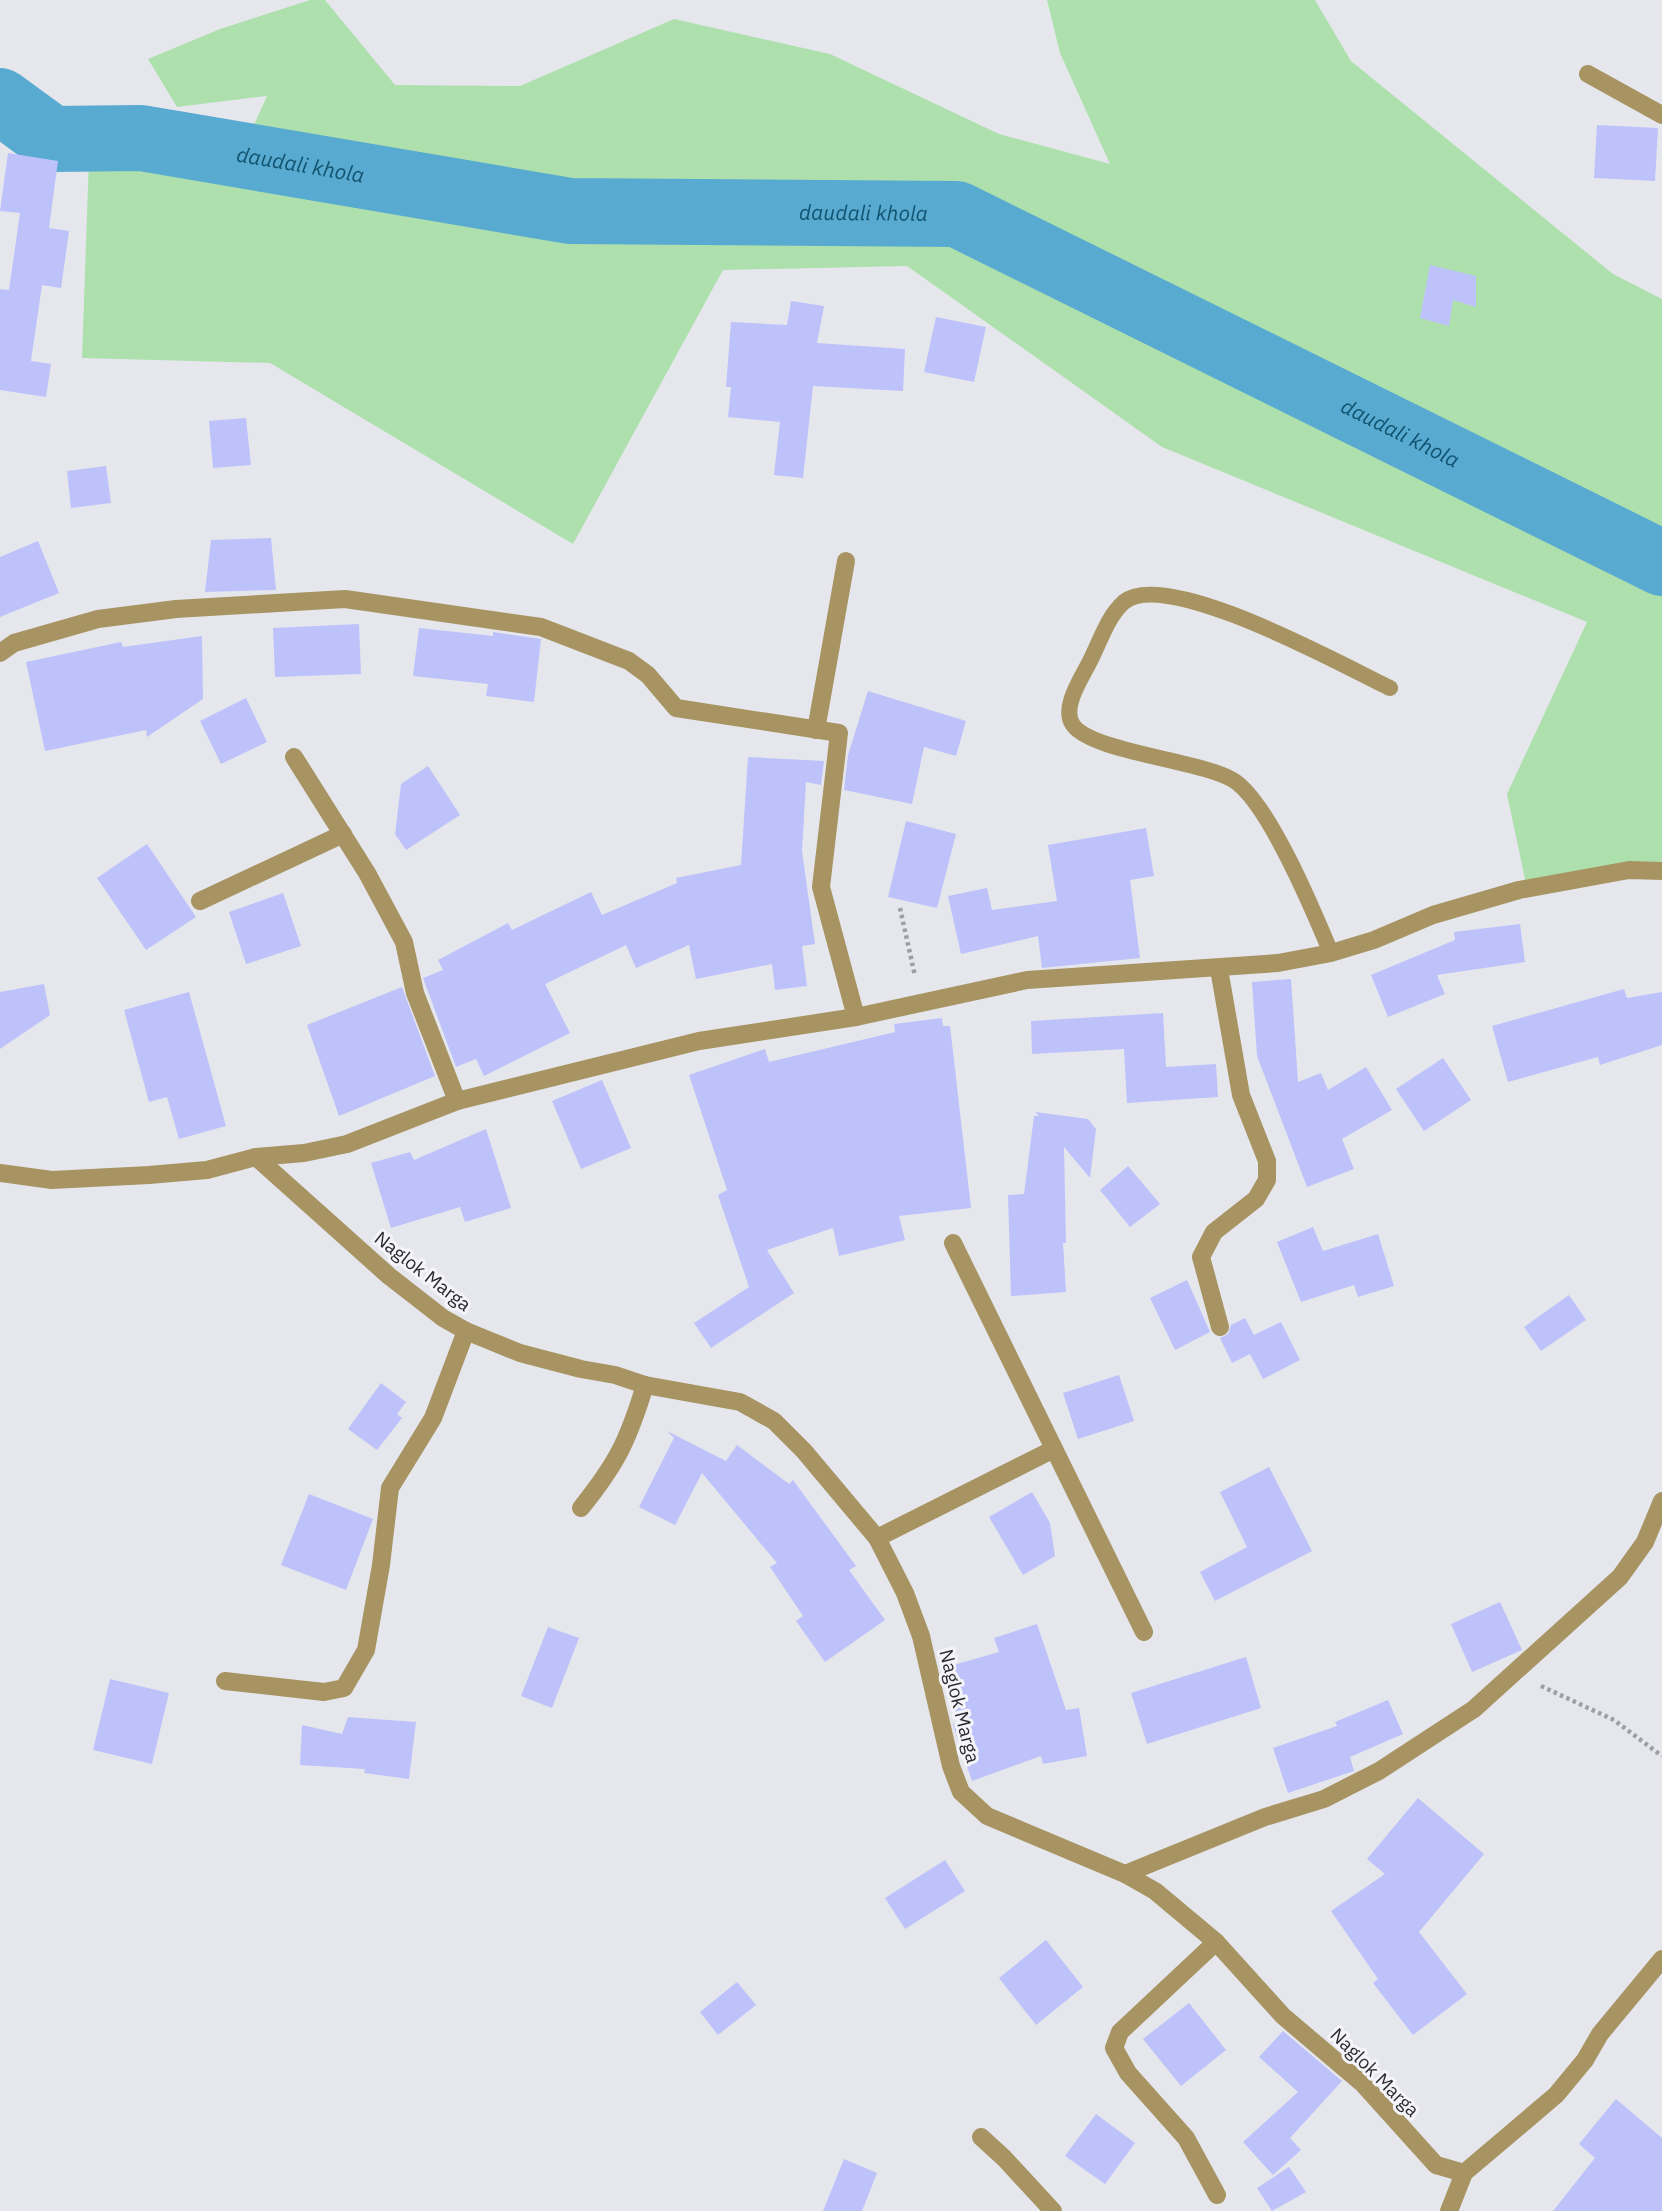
<svg xmlns="http://www.w3.org/2000/svg" width="1662" height="2211" font-family="'IBM Plex Sans',sans-serif">
  <style>
    .green { fill: #aee0ae }
    .lines { fill: none; stroke-linecap: round; stroke-linejoin: round }
    .river { stroke: #58aad1; stroke-width: 66 }
    .building { fill: #bdc2fa }
    .path { stroke: #9e9fa3; stroke-width: 4.5; stroke-dasharray: 3.5 3.5; stroke-linecap: butt }
    .lane { stroke: #a79462; stroke-width: 16 }
    .street { stroke: #a79462; stroke-width: 18 }
    .labels { text-anchor: middle; stroke-width: 6; stroke-linejoin: round; paint-order: stroke }
    .street-label { font-size: 19px; fill: #2b2c2e; stroke: #f4f4fa }
    .water-label { font-size: 21px; font-style: italic; fill: #11536e; stroke: #f4f4fa }
  </style>
  <rect width="100%" height="100%" fill="#e6e7ed"/>
  <!-- green -->
  <path class="green" d="M310,0H325L395,85L520,86L674,19L830,54L999,134L1110,164L1060,53L1047,0H1315L1351,61L1613,274L1662,299V867L1526,884L1507,794L1587,622L1162,447L907,266L723,270L573,544L270,363L82,358L89,157L234,169L267,96L177,107L148,59L220,29Z"/>
  <g class="lines">
    <!-- river -->
    <path class="river" id="s1" d="M0,101L52,139L141,138L570,211L957,214L1662,563"/>
  </g>
  <!-- building -->
  <g class="building">
    <path d="M1597,125L1658,128L1655,181L1594,178Z"/>
    <path d="M8,153L58,161L49,228L69,231L61,288L42,285L31,361L51,364L46,397L0,390V289L9,290L20,213L0,211Z"/>
    <path d="M1430,265L1476,276V307L1453,300L1449,326L1420,318Z"/>
    <path d="M791,301L824,306L817,343L905,349L903,391L813,386L803,478L774,475L780,422L728,417L731,387H726L731,322L787,325Z"/>
    <path d="M936,317L986,327L974,382L924,372Z"/>
    <path d="M246,418L251,465L213,468L209,421Z"/>
    <path d="M106,466L111,503L71,508L67,471Z"/>
    <path d="M271,538L276,590L205,592L211,540Z"/>
    <path d="M38,541L59,593L0,617V557Z"/>
    <path d="M359,624L361,674L275,677L273,628Z"/>
    <path d="M419,628L493,636V632L541,639L534,702L486,696L488,684L413,676Z"/>
    <path d="M202,636L203,699L147,737L146,730L45,751L26,662L121,642L123,647Z"/>
    <path d="M868,691L966,721L956,756L924,747L912,804L844,790L848,755Z"/>
    <path d="M246,698L267,742L221,764L200,721Z"/>
    <path d="M748,757L824,761L821,785L806,782L802,851L815,944L802,946L807,986L775,990L772,964L696,979L689,945L636,968L626,945L545,984L570,1033L484,1076L476,1059L456,1067L423,978L443,970L438,960L508,923L512,930L591,892L602,915L677,883L676,878L741,865Z"/>
    <path d="M428,766L460,815L406,850L395,834L401,784Z"/>
    <path d="M906,821L956,834L937,908L888,897Z"/>
    <path d="M1146,828L1154,876L1130,880L1140,958L1042,968L1038,936L961,954L948,896L987,888L992,910L1057,901L1048,845Z"/>
    <path d="M147,844L196,917L146,950L97,878Z"/>
    <path d="M283,893L301,946L246,964L229,912Z"/>
    <path d="M1520,924L1525,962L1437,975L1445,994L1388,1017L1371,975L1455,940L1454,932Z"/>
    <path d="M1291,979L1298,1082L1321,1073L1328,1090L1366,1067L1392,1110L1342,1139L1354,1169L1307,1187L1257,1056L1252,982Z"/>
    <path d="M44,984L50,1015L0,1049V992Z"/>
    <path d="M402,987L435,1076L339,1116L307,1025Z"/>
    <path d="M1624,989L1627,998L1662,992V1045L1600,1065L1598,1057L1508,1082L1492,1026Z"/>
    <path d="M189,992L226,1126L179,1139L167,1097L149,1102L124,1010Z"/>
    <path d="M1163,1013L1166,1067L1216,1064L1218,1097L1127,1103L1124,1049L1032,1054L1031,1021Z"/>
    <path d="M942,1018L943,1026H950L971,1208L899,1216L905,1240L839,1256L833,1228L767,1250L794,1293L711,1348L694,1323L749,1287L718,1195L727,1190L689,1075L765,1049L769,1062L895,1032L894,1024Z"/>
    <path d="M1443,1058L1471,1100L1424,1131L1396,1089Z"/>
    <path d="M602,1080L631,1148L581,1169L552,1101Z"/>
    <path d="M1035,1112L1088,1119L1096,1129L1090,1178L1064,1147L1066,1243H1063L1066,1292L1011,1296L1008,1195L1024,1194L1034,1116H1039Z"/>
    <path d="M486,1129L511,1208L465,1222L460,1207L391,1228L371,1163L410,1152L414,1160Z"/>
    <path d="M1128,1166L1160,1204L1130,1227L1100,1190Z"/>
    <path d="M1313,1227L1323,1251L1378,1234L1394,1286L1358,1297L1354,1285L1301,1302L1277,1242Z"/>
    <path d="M1187,1280L1210,1332L1175,1350L1150,1298Z"/>
    <path d="M1569,1295L1586,1320L1541,1351L1524,1327Z"/>
    <path d="M1245,1318L1254,1335L1281,1322L1300,1360L1263,1379L1250,1354L1232,1363L1220,1338L1228,1334L1231,1325Z"/>
    <path d="M1119,1375L1134,1421L1078,1439L1063,1393Z"/>
    <path d="M381,1383L406,1402L397,1414L402,1418L377,1450L348,1429Z"/>
    <path d="M667,1431L726,1461L737,1445L789,1484L793,1480L856,1566L849,1570L885,1620L825,1662L796,1621L803,1616L770,1567L777,1563L702,1473L675,1525L639,1507L674,1438Z"/>
    <path d="M1269,1467L1312,1551L1215,1601L1200,1572L1247,1547L1220,1492Z"/>
    <path d="M1032,1492L1050,1523L1055,1556L1023,1575L989,1517Z"/>
    <path d="M309,1494L373,1519L346,1590L281,1565Z"/>
    <path d="M1500,1602L1522,1650L1472,1672L1451,1624Z"/>
    <path d="M1037,1624L1066,1710L1079,1708L1087,1756L1043,1764L1041,1756L972,1781L955,1731L953,1724L958,1722L943,1668L999,1652L994,1638Z"/>
    <path d="M548,1627L579,1638L552,1708L521,1696Z"/>
    <path d="M1246,1657L1261,1708L1147,1744L1131,1693Z"/>
    <path d="M110,1679L169,1693L152,1764L93,1750Z"/>
    <path d="M1388,1700L1403,1734L1350,1757L1354,1771L1288,1793L1273,1748L1337,1726L1335,1722Z"/>
    <path d="M348,1717L416,1722L409,1779L364,1773L365,1769L300,1765L302,1725L342,1734Z"/>
    <path d="M1418,1798L1484,1854L1419,1932L1467,1994L1413,2035L1373,1983L1378,1979L1331,1911L1385,1874L1367,1859Z"/>
    <path d="M945,1860L965,1891L905,1929L885,1898Z"/>
    <path d="M1046,1940L1083,1987L1036,2025L999,1978Z"/>
    <path d="M737,1982L756,2005L718,2035L700,2012Z"/>
    <path d="M1189,2003L1226,2050L1181,2086L1143,2039Z"/>
    <path d="M1283,2031L1342,2081L1290,2138L1301,2150L1273,2175L1243,2142L1298,2092L1259,2057Z"/>
    <path d="M1616,2099L1662,2138V2211H1553L1595,2158L1579,2144Z"/>
    <path d="M1096,2114L1135,2143L1105,2184L1065,2156Z"/>
    <path d="M844,2159L877,2173L862,2211H823Z"/>
    <path d="M1289,2167L1306,2192L1272,2211L1257,2188Z"/>
  </g>
  <g class="lines">
    <!-- path -->
    <g class="path">
      <path d="M900,908L915,976"/>
      <path d="M1541,1686L1614,1720L1662,1756"/>
    </g>
    <!-- lane -->
    <path class="lane" d="M1331,953C1314,912 1268,801 1233,780C1199,760 1092,752 1073,725C1060,707 1084,675 1092,657C1101,639 1108,616 1124,602C1166,567 1344,666 1390,688"/>
    <!-- street -->
    <g class="street">
      <path d="M1588,74L1662,115"/>
      <path d="M0,653L14,643L98,619L176,609L345,599L541,627L629,661L648,675L676,708L839,733L821,887L856,1017"/>
      <path d="M816,730L846,561"/>
      <path d="M294,757L367,873L404,942L415,993L457,1101"/>
      <path d="M200,901L343,834"/>
      <path d="M1219,969L1241,1095L1267,1161V1180L1256,1199L1214,1232L1201,1257L1220,1327"/>
      <path d="M256,1157L389,1276L443,1318L466,1331L520,1353L581,1369L615,1375L645,1385L740,1402L774,1421L804,1451L877,1538L905,1593L921,1636L951,1766L961,1792L987,1816L1125,1874L1155,1891L1216,1942L1283,2016L1363,2084L1436,2165L1464,2173L1556,2095L1585,2060L1600,2034L1662,1959"/>
      <path d="M0,1173L52,1180L149,1175L207,1170L256,1157L304,1153L347,1144L457,1101L699,1041L856,1017L1027,980L1278,963L1331,953L1374,940L1433,915L1519,890L1629,870L1662,871"/>
      <path d="M953,1243L1144,1632"/>
      <path d="M581,1508C617,1463 628,1441 645,1385"/>
      <path d="M877,1538L1054,1449"/>
      <path d="M225,1681L324,1692L344,1688L366,1650L381,1565L390,1488L433,1418L466,1331"/>
      <path d="M1125,1874L1265,1817L1324,1799L1379,1771L1474,1709L1620,1577L1645,1542L1662,1501"/>
      <path d="M1216,1942L1120,2032L1114,2048L1128,2073L1186,2138L1217,2195"/>
      <path d="M981,2137L1004,2158L1053,2211"/>
      <path d="M1449,2211L1464,2173"/>
    </g>
  </g>
  <g class="labels">
    <!-- street labels -->
    <g class="street-label">
      <text transform="translate(423 1271) rotate(38)" y="7">Naglok Marga</text>
      <text transform="translate(960 1706) rotate(76)" y="7">Naglok Marga</text>
      <text transform="translate(1375 2072) rotate(45)" y="7">Naglok Marga</text>
    </g>
    <!-- water labels -->
    <g class="water-label">
      <text dy="7" stroke="none"><textPath href="#s1" startOffset="315">daudali khola</textPath></text>
      <text dy="7" stroke="none"><textPath href="#s1" startOffset="882">daudali khola</textPath></text>
      <text dy="7" stroke="none"><textPath href="#s1" startOffset="1470">daudali khola</textPath></text>
    </g>
  </g>
</svg>
